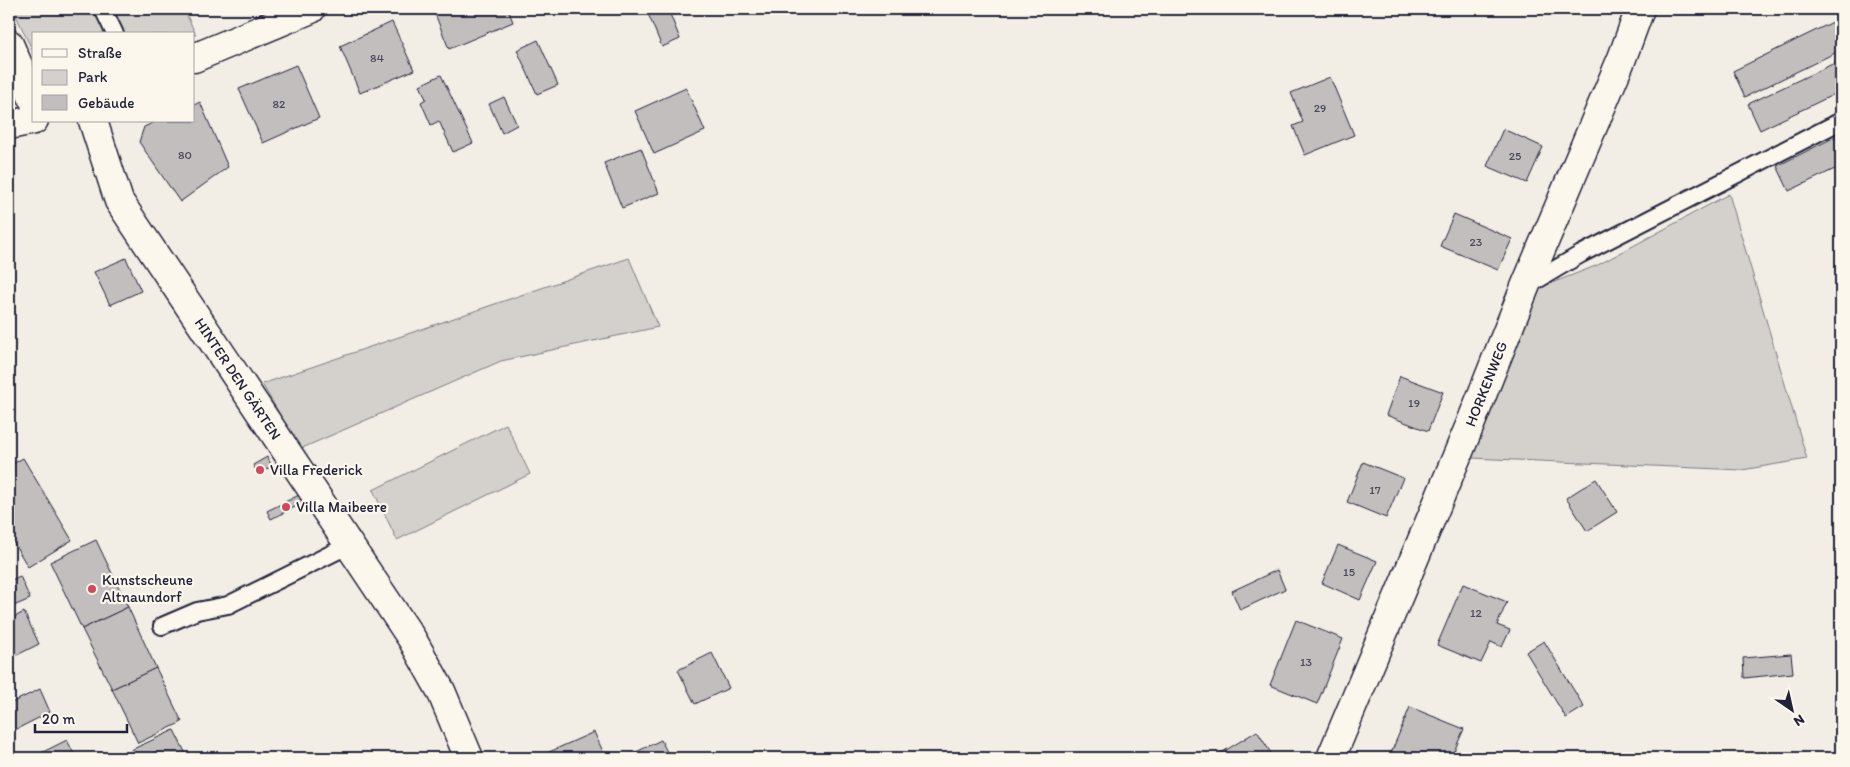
<svg xmlns="http://www.w3.org/2000/svg" width="1850" height="767" font-family="Itim,sans-serif">
  <style>
    .green { fill: #d4d1cc; stroke: #7b7a84 }
    .building { fill: #c2bebe; stroke: #22223b }
    .lines { fill: none; stroke-linecap: round; stroke-linejoin: round }
    .lane-casing { stroke: #22223b; stroke-width: 20 }
    .street-casing { stroke: #22223b; stroke-width: 31 }
    .secondary-casing { stroke: #22223b; stroke-width: 31 }
    .lane { stroke: #fbf7ec; stroke-width: 16 }
    .street { stroke: #fbf7ec; stroke-width: 28 }
    .secondary { stroke: #fbf7ec; stroke-width: 28 }
    .poi-dot { fill: #d1495b; stroke: #fbf7ec; stroke-width: 2 }
    .labels { text-anchor: middle; stroke-width: 4.5; stroke-linejoin: round; paint-order: stroke }
    .number-label { font-size: 12px; fill: #4a495c }
    .street-label { font-size: 15px; fill: #22223b; stroke: #fbf7ec }
    .poi-label { font-size: 15px; fill: #22223b; stroke: #fbf7ec; text-anchor: start }
  </style>
  <rect width="100%" height="100%" fill="#f2eee5"/>
  <filter id="ink" filterUnits="userSpaceOnUse"><feTurbulence type="fractalNoise" baseFrequency=".02" numOctaves="2"/><feDisplacementMap in="SourceGraphic" scale="10" xChannelSelector="R" yChannelSelector="G"/><feConvolveMatrix kernelMatrix="1 2 1 2 8 2 1 2 1" color-interpolation-filters="sRGB"/></filter>
  <g filter="url(#ink)">
    <!-- green -->
    <g class="green">
      <path d="M13,9H184L196,35L34,34V54Z"/>
      <path d="M1729,194L1807,459L1742,470L1471,458L1539,288L1598,265Z"/>
      <path d="M629,258L658,327L501,361L300,449L262,384Z"/>
      <path d="M506,424L530,474L397,540L373,490Z"/>
    </g>
    <!-- building -->
    <g class="building">
      <path d="M433,9H508L513,22L449,49Z"/>
      <path d="M646,9H668L680,39L662,47Z"/>
      <path d="M1841,18V50L1745,97L1733,71Z"/>
      <path d="M392,22L414,70L360,93L340,46Z"/>
      <path d="M538,40L558,85L537,94L517,50Z"/>
      <path d="M1841,60V91L1760,130L1748,104Z"/>
      <path d="M296,65L319,118L263,143L239,89Z"/>
      <path d="M441,75L473,143L453,152L439,121L431,125L421,102L426,99L420,85Z"/>
      <path d="M1330,77L1354,135L1305,155L1293,126L1303,122L1291,93Z"/>
      <path d="M686,88L705,131L654,154L635,111Z"/>
      <path d="M504,97L517,125L502,133L489,104Z"/>
      <path d="M200,102L228,167L180,202L139,142L144,127L157,121H194V105Z"/>
      <path d="M1503,129L1543,147L1527,183L1487,166Z"/>
      <path d="M1841,134V166L1789,191L1777,166Z"/>
      <path d="M641,148L659,193L622,208L604,163Z"/>
      <path d="M1454,214L1512,239L1498,270L1440,246Z"/>
      <path d="M126,258L141,291L110,305L94,272Z"/>
      <path d="M1400,376L1443,392L1428,431L1386,415Z"/>
      <path d="M267,457L272,466L258,474L253,465Z"/>
      <path d="M23,458L72,540L28,567L9,535V466Z"/>
      <path d="M1363,462L1403,478L1386,518L1347,502Z"/>
      <path d="M1596,479L1617,512L1587,531L1566,498Z"/>
      <path d="M301,494L305,502L271,519L267,511Z"/>
      <path d="M96,540L128,607L82,629L50,562Z"/>
      <path d="M1338,545L1377,561L1360,600L1322,583Z"/>
      <path d="M1277,570L1285,589L1240,610L1232,591Z"/>
      <path d="M20,576L30,599L9,608V581Z"/>
      <path d="M1463,584L1507,602L1497,625L1510,630L1502,647L1491,642L1481,663L1437,645Z"/>
      <path d="M128,607L156,668L112,689L82,629Z"/>
      <path d="M24,612L39,644L9,659V620Z"/>
      <path d="M1296,620L1343,639L1317,704L1270,685Z"/>
      <path d="M1544,641L1584,707L1566,718L1526,652Z"/>
      <path d="M712,653L729,688L695,704L678,670Z"/>
      <path d="M1791,654L1793,673L1744,678L1743,658Z"/>
      <path d="M156,668L182,722L138,743L112,689Z"/>
      <path d="M40,689L50,712L9,733V704Z"/>
      <path d="M1410,707L1464,729L1451,758H1389Z"/>
      <path d="M174,730L188,758H134L131,750Z"/>
      <path d="M1257,731L1274,758H1220L1218,755Z"/>
      <path d="M594,732L606,758H538V757Z"/>
      <path d="M67,740L76,758H31Z"/>
      <path d="M661,740L670,758H632L630,755Z"/>
    </g>
    <g class="lines">
      <defs>
        <g id="lane">
          <path d="M103,9L115,34"/>
          <path d="M1527,286L1581,254L1841,121"/>
          <path d="M162,626L197,611L228,605L349,545"/>
        </g>
        <g id="street">
          <path d="M9,44L34,101"/>
          <path id="s1" d="M93,121L119,201L412,639L441,691L469,758"/>
          <path id="s2" d="M1331,758L1470,425L1525,287L1622,58L1640,9"/>
        </g>
        <g id="secondary">
          <path d="M194,58L311,9"/>
          <path d="M9,125L34,120"/>
        </g>
      </defs>
      <!-- lane casing -->
      <use href="#lane" class="lane-casing"/>
      <!-- street casing -->
      <use href="#street" class="street-casing"/>
      <!-- secondary casing -->
      <use href="#secondary" class="secondary-casing"/>
      <!-- lane -->
      <use href="#lane" class="lane"/>
      <!-- street -->
      <use href="#street" class="street"/>
      <!-- secondary -->
      <use href="#secondary" class="secondary"/>
    </g>
  </g>
  <!-- markers -->
  <g class="poi-dot">
    <circle cx="260" cy="470" r="5"/>
    <circle cx="286" cy="507" r="5"/>
    <circle cx="92" cy="589" r="5"/>
  </g>
  <g class="labels">
    <!-- number labels -->
    <g class="number-label">
      <text x="377" y="62">84</text>
      <text x="279" y="108">82</text>
      <text x="1320" y="112">29</text>
      <text x="185" y="159">80</text>
      <text x="1515" y="160">25</text>
      <text x="1476" y="246">23</text>
      <text x="1414" y="407">19</text>
      <text x="1375" y="494">17</text>
      <text x="1349" y="576">15</text>
      <text x="1476" y="617">12</text>
      <text x="1306" y="666">13</text>
    </g>
    <!-- street labels -->
    <g class="street-label">
      <text dy="5" stroke="none"><textPath href="#s1" startOffset="298">HINTER DEN GÄRTEN</textPath></text>
      <text dy="5" stroke="none"><textPath href="#s2" startOffset="405">HORKENWEG</textPath></text>
    </g>
    <!-- poi labels -->
    <g class="poi-label">
      <text x="270" y="475">Villa Frederick</text>
      <text x="296" y="512">Villa Maibeere</text>
      <text x="102" y="585">Kunstscheune<tspan x="102" dy="17">Altnaundorf</tspan></text>
    </g>
  </g>
  <!-- margin -->
  <rect width="1850" height="767" fill="none" stroke="#fbf7ec" stroke-width="30"/>
  <rect x="15" y="15" width="1820" height="737" fill="none" stroke="#22223b" stroke-width="2" filter="url(#ink)"/>
  <!-- legend -->
  <rect x="32" y="32" width="162" height="90" fill="#fbf7ec" stroke="#a4a2a5"/>
  <rect x="42" y="49" width="25" height="8" fill="#fbf7ec" stroke="#a4a2a5"/>
  <text x="78" y="58" font-size="15" fill="#22223b">Straße</text>
  <rect x="42" y="70" width="25" height="15" fill="#d4d1cc" stroke="#a4a2a5"/>
  <text x="78" y="82" font-size="15" fill="#22223b">Park</text>
  <rect x="42" y="95" width="25" height="15" fill="#c2bebe" stroke="#a4a2a5"/>
  <text x="78" y="108" font-size="15" fill="#22223b">Gebäude</text>
  <!-- north arrow -->
  <g transform="translate(1792 710) rotate(146)" stroke="#fbf7ec" stroke-width="4" paint-order="stroke">
  <path d="M0-4L9 19L0 12L-9 19Z" fill="#22223b"/>
  <text y="-8" font-size="14" font-weight="bold" text-anchor="middle" fill="#22223b">N</text>
  </g>
  <!-- scale -->
  <path d="M35 724v8h92v-8" fill="none" stroke="#22223b" stroke-width="2.5"/>
  <text x="42" y="724" font-size="15" fill="#22223b" stroke="#fbf7ec" stroke-width="4" paint-order="stroke">20 m</text>
</svg>
